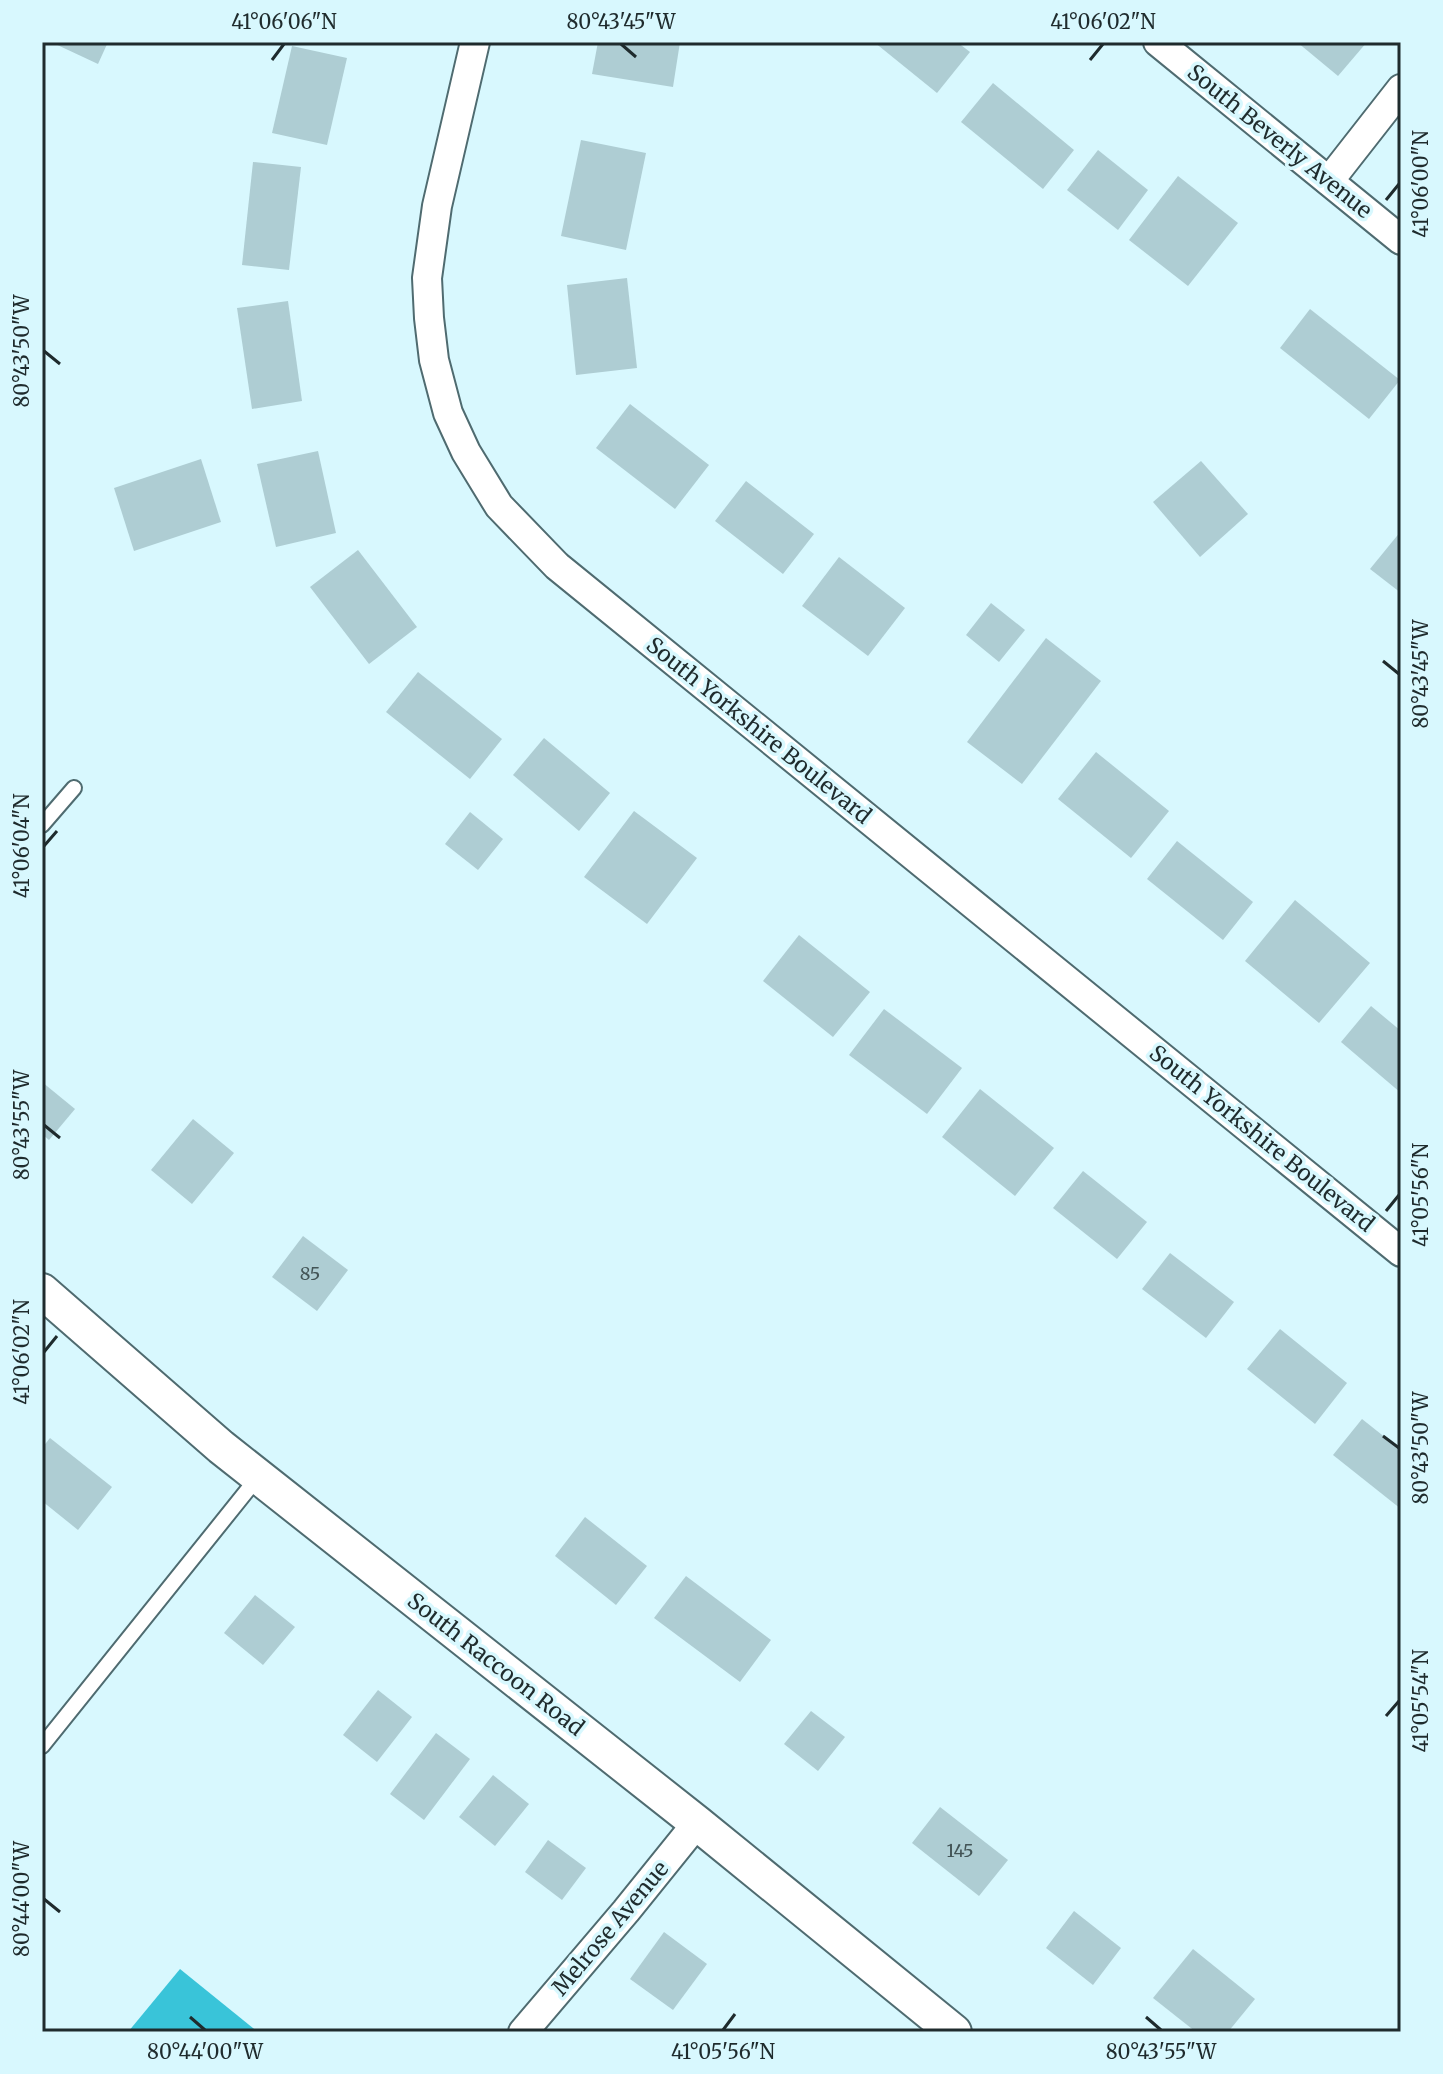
<svg xmlns="http://www.w3.org/2000/svg" width="1443" height="2074" font-family="Merriweather,serif">
  <style>
    .forest { fill: #39c4d9 }
    .building { fill: #aecdd3 }
    .lines { fill: none; stroke-linecap: round; stroke-linejoin: round }
    .service-casing { stroke: #4f6b70; stroke-width: 18 }
    .minor-casing { stroke: #4f6b70; stroke-width: 32 }
    .tertiary-casing { stroke: #4f6b70; stroke-width: 38 }
    .service { stroke: #fff; stroke-width: 14 }
    .minor { stroke: #fff; stroke-width: 28 }
    .tertiary { stroke: #fff; stroke-width: 34 }
    .ticks { fill: none; stroke: #1f2b2d; stroke-width: 3 }
    .labels { text-anchor: middle; stroke-width: 7; stroke-linejoin: round; paint-order: stroke }
    .number-label { font-size: 18px; fill: #435456 }
    .street-label { font-size: 22px; fill: #1f2b2d; stroke: #d8f8fe }
    .neatline { fill: none; stroke: #1f2b2d; stroke-width: 3 }
    .ticks-label { font-size: 20px; text-anchor: middle; fill: #1f2b2d }
  </style>
  <rect width="100%" height="100%" fill="#d8f8fe"/>
  <!-- forest -->
  <path class="forest" d="M180,1969L258,2032H128Z"/>
  <!-- building -->
  <g class="building">
    <path d="M51,42H108L98,64Z"/>
    <path d="M598,42H680L673,87L592,74Z"/>
    <path d="M874,42H957L970,52L937,93Z"/>
    <path d="M1297,42H1367L1338,76Z"/>
    <path d="M292,46L347,58L327,145L272,133Z"/>
    <path d="M993,83L1074,150L1043,189L961,122Z"/>
    <path d="M581,140L646,153L626,250L561,236Z"/>
    <path d="M1098,150L1148,190L1118,230L1067,190Z"/>
    <path d="M253,162L301,167L289,270L242,265Z"/>
    <path d="M1178,176L1238,223L1188,286L1129,240Z"/>
    <path d="M627,278L637,368L576,375L567,285Z"/>
    <path d="M288,301L302,401L252,409L237,308Z"/>
    <path d="M1310,309L1400,380L1369,419L1280,348Z"/>
    <path d="M630,404L709,465L675,509L596,448Z"/>
    <path d="M318,451L336,533L276,547L257,464Z"/>
    <path d="M201,459L221,522L134,551L114,488Z"/>
    <path d="M1201,461L1248,514L1200,557L1153,502Z"/>
    <path d="M746,481L814,534L783,574L715,521Z"/>
    <path d="M1401,531V593L1370,569Z"/>
    <path d="M358,550L417,627L369,664L310,587Z"/>
    <path d="M839,557L905,608L868,656L802,606Z"/>
    <path d="M991,603L1025,630L999,662L966,635Z"/>
    <path d="M1046,638L1101,681L1022,784L967,742Z"/>
    <path d="M418,672L502,739L470,779L386,712Z"/>
    <path d="M544,738L610,793L579,831L513,775Z"/>
    <path d="M1096,752L1169,811L1131,858L1058,799Z"/>
    <path d="M634,811L697,858L647,924L584,877Z"/>
    <path d="M470,812L503,839L478,870L445,844Z"/>
    <path d="M1177,841L1253,902L1223,940L1147,879Z"/>
    <path d="M1295,900L1370,963L1319,1023L1245,961Z"/>
    <path d="M799,935L870,992L833,1037L763,981Z"/>
    <path d="M1371,1006L1401,1031V1093L1341,1042Z"/>
    <path d="M884,1009L962,1068L927,1114L849,1055Z"/>
    <path d="M42,1082L75,1109L49,1140L42,1134Z"/>
    <path d="M980,1089L1054,1148L1015,1196L942,1137Z"/>
    <path d="M193,1119L234,1153L192,1204L151,1170Z"/>
    <path d="M1083,1171L1147,1222L1117,1259L1053,1208Z"/>
    <path d="M303,1236L348,1270L317,1311L272,1277Z"/>
    <path d="M1170,1253L1234,1302L1206,1338L1142,1289Z"/>
    <path d="M1280,1329L1347,1383L1315,1424L1247,1369Z"/>
    <path d="M1362,1419L1401,1450V1509L1333,1455Z"/>
    <path d="M50,1438L112,1487L78,1530L42,1501V1448Z"/>
    <path d="M585,1517L647,1566L616,1605L555,1556Z"/>
    <path d="M686,1576L771,1640L740,1682L654,1618Z"/>
    <path d="M255,1595L295,1627L263,1665L224,1633Z"/>
    <path d="M378,1690L412,1717L377,1762L343,1735Z"/>
    <path d="M811,1711L845,1737L818,1771L784,1744Z"/>
    <path d="M436,1733L470,1759L424,1820L390,1794Z"/>
    <path d="M493,1775L529,1804L495,1846L459,1817Z"/>
    <path d="M940,1807L1008,1860L979,1896L912,1843Z"/>
    <path d="M548,1840L586,1868L562,1900L525,1872Z"/>
    <path d="M1074,1911L1121,1948L1093,1985L1046,1948Z"/>
    <path d="M664,1932L707,1964L673,2010L630,1979Z"/>
    <path d="M1193,1949L1255,1999L1228,2032H1196L1153,1998Z"/>
  </g>
  <g class="lines">
    <defs>
      <g id="service">
        <path d="M42,825L74,788"/>
        <path d="M42,1746L258,1477"/>
      </g>
      <g id="minor">
        <path d="M475,42L437,206L427,278L429,318L434,360L448,413L466,452L499,506L557,566L1401,1252"/>
        <path d="M1158,42L1401,240"/>
        <path d="M1329,181L1401,89"/>
        <path d="M523,2032L626,1911L697,1823"/>
      </g>
      <path id="tertiary" d="M42,1291L221,1447L697,1823L954,2032"/>
    </defs>
    <!-- service casing -->
    <use href="#service" class="service-casing"/>
    <!-- minor casing -->
    <use href="#minor" class="minor-casing"/>
    <!-- tertiary casing -->
    <use href="#tertiary" class="tertiary-casing"/>
    <!-- service -->
    <use href="#service" class="service"/>
    <!-- minor -->
    <use href="#minor" class="minor"/>
    <!-- tertiary -->
    <use href="#tertiary" class="tertiary"/>
  </g>
  <!-- ticks -->
  <path class="ticks" d="M621,44L636,57M272,60L284,44M1090,60L1103,44M1386,200L1399,184M44,351L60,364M1383,661L1399,674M44,846L57,831M44,1125L60,1138M1386,1211L1399,1195M44,1352L57,1336M1383,1436L1399,1448M1386,1716L1399,1701M44,1899L60,1912M190,2017L205,2030M1146,2017L1161,2030M723,2030L735,2014"/>
  <g class="labels">
    <!-- number labels -->
    <g class="number-label">
      <text x="310" y="1280">85</text>
      <text x="960" y="1857">145</text>
    </g>
    <!-- street labels -->
    <g class="street-label">
      <text transform="translate(1280 141) rotate(39)" y="8">South Beverly Avenue</text>
      <text transform="translate(759 730) rotate(39)" y="8">South Yorkshire Boulevard</text>
      <text transform="translate(1262 1138) rotate(39)" y="8">South Yorkshire Boulevard</text>
      <text transform="translate(496 1664) rotate(38)" y="8">South Raccoon Road</text>
      <text transform="translate(610 1928) rotate(-50)" y="8">Melrose Avenue</text>
    </g>
  </g>
  <!-- border -->
  <rect width="1443" height="2074" fill="none" stroke="#d8f8fe" stroke-width="88"/>
  <rect x="44" y="44" width="1355" height="1986" class="neatline"/>
  <g class="ticks-label">
    <text x="284" y="29">41°06'06"N</text>
    <text x="621" y="29">80°43'45"W</text>
    <text x="1103" y="29">41°06'02"N</text>
    <text transform="translate(1421 184) rotate(-90)" y="7">41°06'00"N</text>
    <text transform="translate(22 351) rotate(-90)" y="7">80°43'50"W</text>
    <text transform="translate(1421 674) rotate(-90)" y="7">80°43'45"W</text>
    <text transform="translate(22 846) rotate(-90)" y="7">41°06'04"N</text>
    <text transform="translate(22 1125) rotate(-90)" y="7">80°43'55"W</text>
    <text transform="translate(1421 1195) rotate(-90)" y="7">41°05'56"N</text>
    <text transform="translate(22 1352) rotate(-90)" y="7">41°06'02"N</text>
    <text transform="translate(1421 1448) rotate(-90)" y="7">80°43'50"W</text>
    <text transform="translate(1421 1701) rotate(-90)" y="7">41°05'54"N</text>
    <text transform="translate(22 1899) rotate(-90)" y="7">80°44'00"W</text>
    <text x="205" y="2059">80°44'00"W</text>
    <text x="723" y="2059">41°05'56"N</text>
    <text x="1161" y="2059">80°43'55"W</text>
  </g>
</svg>
